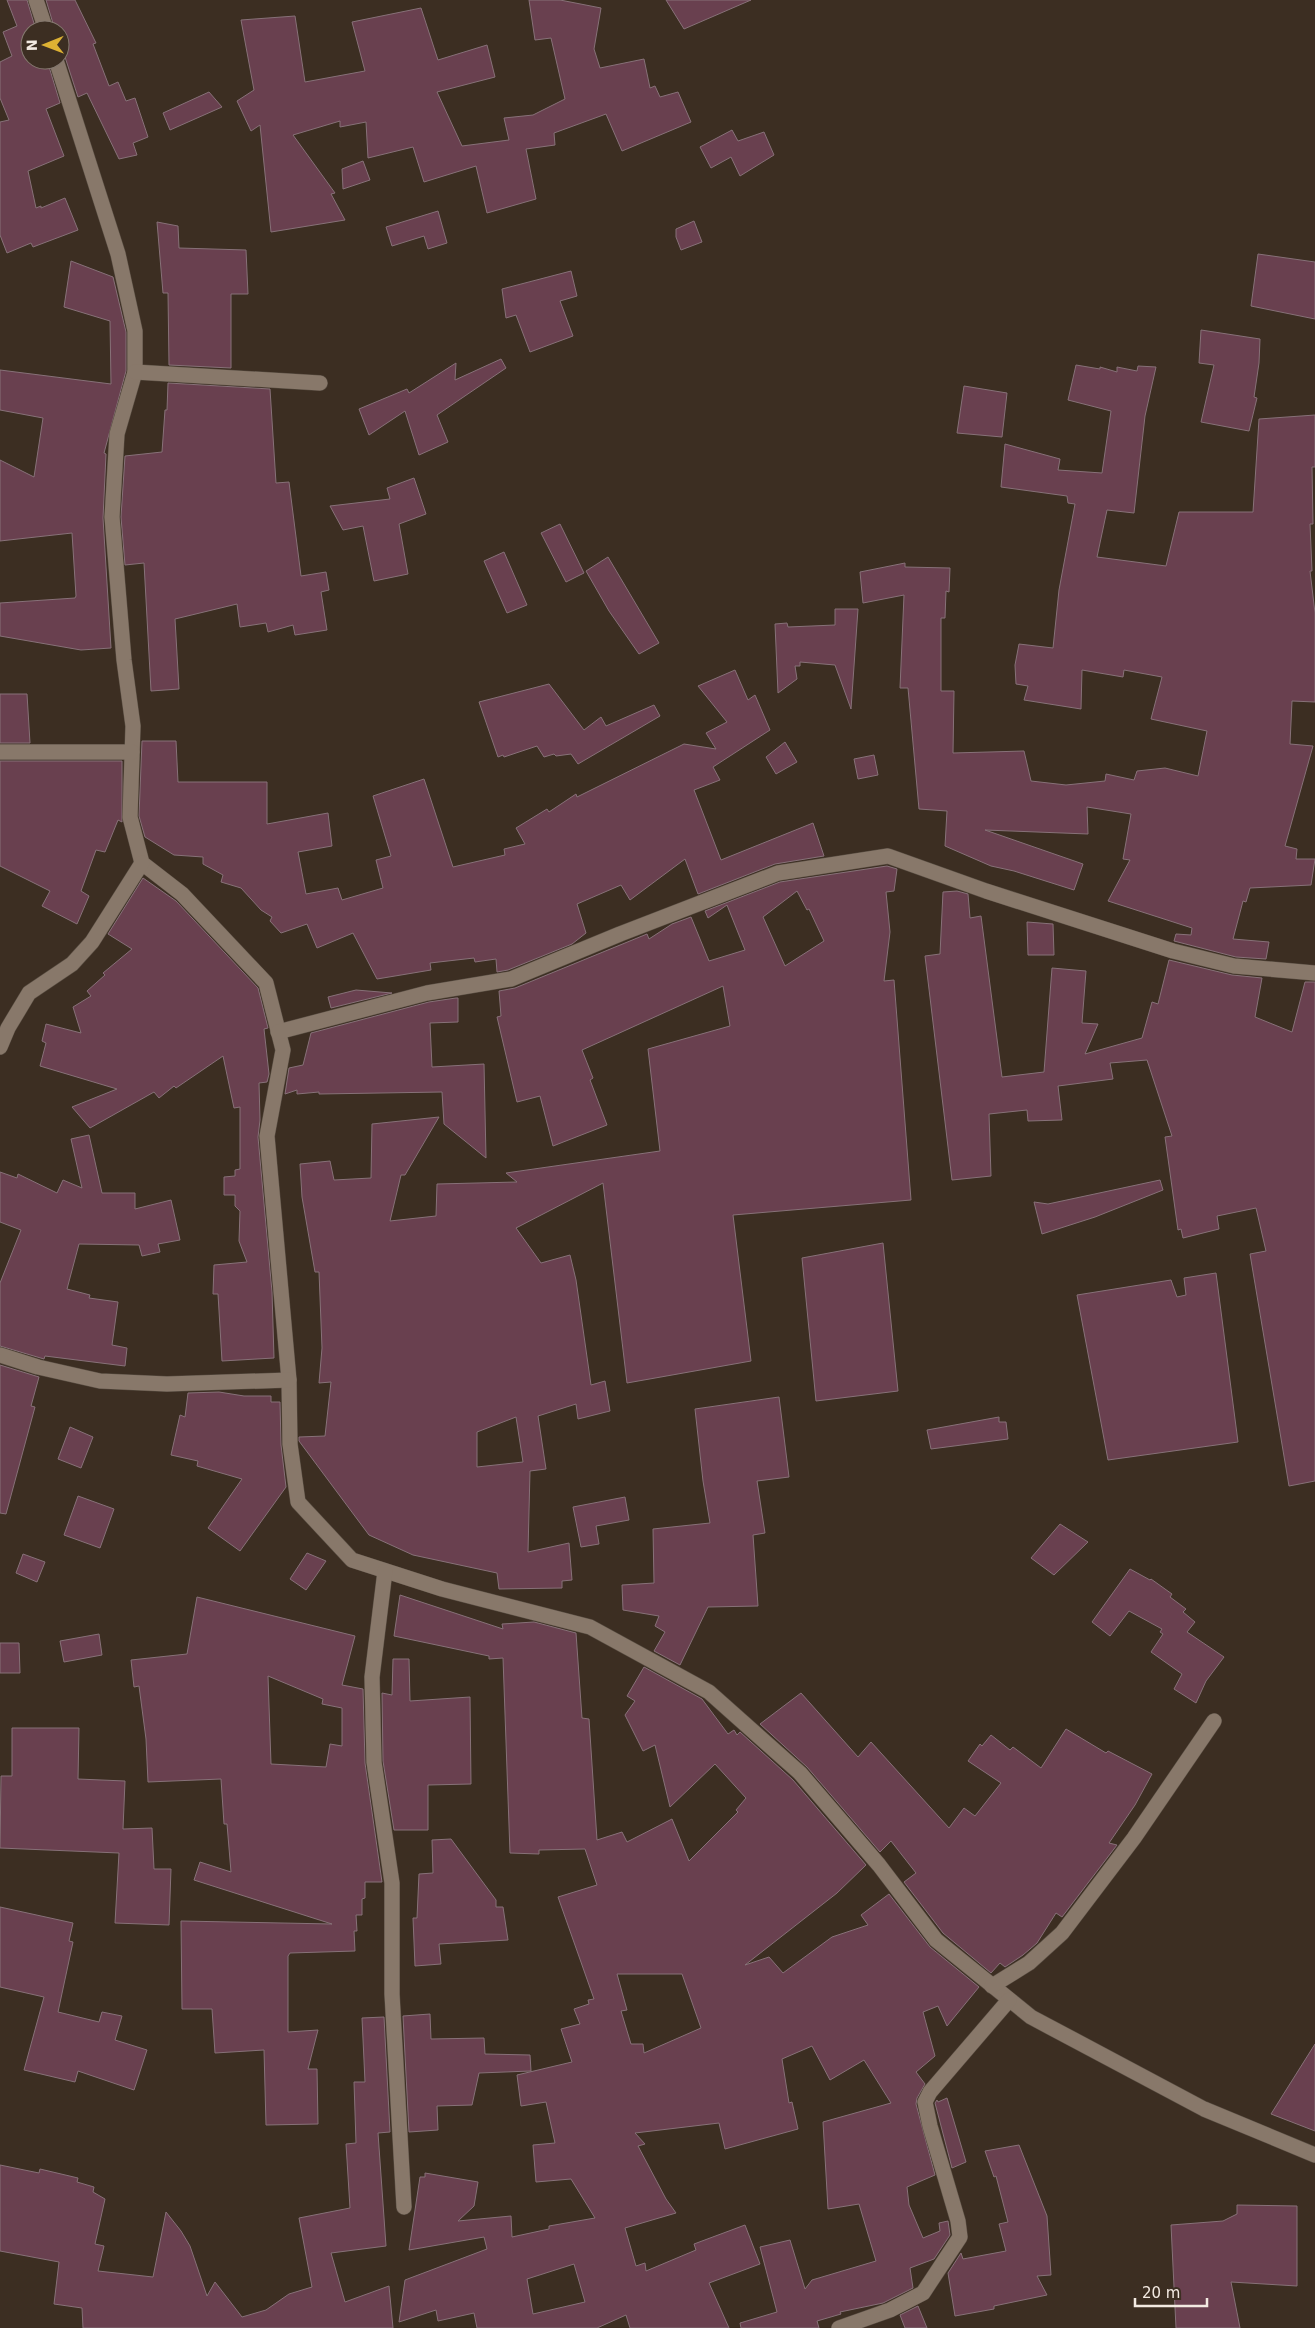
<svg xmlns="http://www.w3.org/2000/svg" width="1315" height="2328" font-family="'DejaVu Sans',sans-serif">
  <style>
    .building { fill: #69404f; stroke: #877178; fill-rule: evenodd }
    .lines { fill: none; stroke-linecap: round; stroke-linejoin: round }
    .street-casing { stroke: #584d42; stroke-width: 16 }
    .street { stroke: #88786a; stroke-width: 15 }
  </style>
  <rect width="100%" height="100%" fill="#3c2e22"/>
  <!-- building -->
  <g class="building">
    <path d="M7,0H27L36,30H30V60H47L60,103L46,109L64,156L28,171L36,208L41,206V208L65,198L78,230L33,247L31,243L7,253L0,235V122L9,120L0,98V62L12,56L3,32L17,26Z"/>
    <path d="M46,0H75L96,43L93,44L109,86L118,82L126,101L135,98L148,137L133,143L137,155L119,159L87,93L78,97L65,57L60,52V30H55Z"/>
    <path d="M529,0H560L601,8L594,49L600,68L644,59L650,88L655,86L660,97L678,92L691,122L622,151L606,114L554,133L555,145L526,149L536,199L487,213L476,166L424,182L413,147L368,158L366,122L340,127V121L293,135L335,193L331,194L345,220L271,232L260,125L251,131L237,101L254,90L241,20L295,16L305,82L365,71L352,22L421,8L438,60L487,45L495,77L437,92L462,146L509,140L504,118L533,115L565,99L551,38L535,40Z"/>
    <path d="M666,0H751L684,29Z"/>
    <path d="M209,92L222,107L170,130L163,113Z"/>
    <path d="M732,130L738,141L764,132L774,155L740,176L731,157L711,168L700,147Z"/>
    <path d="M363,161L370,180L343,189L342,169Z"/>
    <path d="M438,211L447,243L428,249L424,236L392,246L386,227Z"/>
    <path d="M694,221L702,242L681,250L676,237V229Z"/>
    <path d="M157,222L178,226L179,248L246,250L248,294H231V368L169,365L168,293H163Z"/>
    <path d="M1258,254L1315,262V319L1251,306Z"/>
    <path d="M71,261L113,277L126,332V371L104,453L106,454L103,518L111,648L81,650L0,636V603L75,598L76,596L72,533L0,541V460L34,477L43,418L0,410V370L111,384L110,321L64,307Z"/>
    <path d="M571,271L577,296L560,301L573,336L530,352L516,315L506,318L502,289Z"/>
    <path d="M1201,330L1260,339L1259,363L1254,397L1257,398L1249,431L1201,422L1214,365L1199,363Z"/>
    <path d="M501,359L506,368L437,415L448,442L419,455L405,411L369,435L359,409L407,389L409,393L456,363L455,380Z"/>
    <path d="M1076,365L1100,369V367L1117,372V367L1137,371L1138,366L1156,367L1145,416L1134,513L1107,510L1097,557L1166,566L1179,512H1253L1259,419L1315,415V467H1312L1313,524H1310L1312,571H1310L1315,613V702L1292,701L1290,744L1313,746L1285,846L1297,849L1296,859H1315L1311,885L1250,888L1246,902L1243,901L1233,939L1269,942L1266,959L1236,957L1174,941L1176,934L1191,935L1192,928L1108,901L1130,860L1123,859L1131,814L1087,807L1088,834L985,830L1083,864L1074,890L1014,871L991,866L945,846L947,811L919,809L908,688H900L904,595L863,603L860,572L905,563V567L950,568L949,592L946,591L945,618H941V691H954L953,753L1024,751L1031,781L1066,785L1105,781L1106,774L1134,780L1137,771L1165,768L1198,776L1207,731L1151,719L1162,677L1124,670L1123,677L1082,670L1081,709L1024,700L1028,686L1016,684L1015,665L1019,644L1053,648L1059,590L1075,504L1068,503L1067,496L1001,487L1005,444L1060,459L1058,470L1102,473L1111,411L1068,400Z"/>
    <path d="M168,383L270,389L276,483L289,482L301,576L326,572L329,590L321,592L327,630L295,635L293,625L268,632L266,623L240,627L237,604L175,619L179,689L151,691L144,563L125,565L121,517L125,456L162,452L165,410H167Z"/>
    <path d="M964,386L1007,393L1002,437L957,433Z"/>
    <path d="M414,478L426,514L399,524L408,574L374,581L363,526L343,530L330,506L390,499L387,488Z"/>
    <path d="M560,524L584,573L566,582L541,533Z"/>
    <path d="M504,552L527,605L507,613L484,561Z"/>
    <path d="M608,557L659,643L639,654L609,611L586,571Z"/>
    <path d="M835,609H858L851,709L835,665L800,662V666H795L797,679L778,693L775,624L787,623L788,627L835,625Z"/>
    <path d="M735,670L748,700L755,695L770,730L713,767L720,780L694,790L721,860L813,823L824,856L775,864L698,894L685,859L630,900L621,885L577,904L586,933L572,944L508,970L497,972L496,959L475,962L474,958L430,963L431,970L377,979L353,933L317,948L307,924L281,933L270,921L272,917L261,910L241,888L221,882L223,875L203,864V857L174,855L145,837L139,816L142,741H176L178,782H267V824L328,813L332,846L298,852L306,894L338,888L342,900L383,888L376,860L391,856L373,796L424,779L453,867L505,855L504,849L525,844L516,828L547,809L549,812L576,794L577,797L684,744L716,749L706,733L727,722L698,686Z"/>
    <path d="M549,684L584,730L601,717L606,726L654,705L660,716L578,764L571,754L556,756L554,754L544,757L537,746L504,757L503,755L498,757L479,702Z"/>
    <path d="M0,694H27L30,743H0Z"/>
    <path d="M785,742L797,762L776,774L766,757Z"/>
    <path d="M874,755L878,775L858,779L854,759Z"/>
    <path d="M0,761H122V822L118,820L105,852L96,850L81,891L89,896L77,924L42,906L50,891L0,866Z"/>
    <path d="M887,866L897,869L894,891L886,892L890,932L884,981L894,980L911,1200L733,1215L751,1361L627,1383L603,1183L516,1228L541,1263L570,1255L576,1280L591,1385L605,1381L610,1411L578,1419L576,1404L538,1416L546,1469L530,1471L528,1552L569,1543L572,1580L562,1581V1588L499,1589L497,1573L413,1555L369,1535L299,1441V1437L325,1436L331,1382L319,1383L322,1348L319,1272H315L302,1197L300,1164L330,1161L334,1180L371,1178L372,1124L439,1117L405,1175H401L390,1221L436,1216L437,1184L517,1182L506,1173L660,1151L648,1049L730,1026L723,986L582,1050L593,1078L590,1080L607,1125L553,1146L540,1096L517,1102L497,1017L501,1016L499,991L515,988L647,934L649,939L672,924L691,917L709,961L745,950L727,905L708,918L705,911L780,882ZM797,891L807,910L809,909L824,941L785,966L763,917ZM516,1417L523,1462L477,1467V1432Z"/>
    <path d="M143,878L176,901L258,988L268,1028L264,1029L269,1074L267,1082L259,1083L260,1120L258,1137L272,1292L274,1358L222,1361L218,1294H213L214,1265L247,1262L239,1241L240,1211L235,1206V1195H224V1177L235,1176V1170L240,1169V1107L234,1108L223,1056L176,1088L174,1086L159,1098L154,1092L90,1128L72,1107L117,1089L40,1066L46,1043L42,1041L46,1024L81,1033L73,1007L91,996L87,991L105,975L103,973L132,949L108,934Z"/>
    <path d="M957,891L968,894L970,918L981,916L1002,1077L1044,1072L1052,968L1086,971L1082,1023L1098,1024L1085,1054L1142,1038L1152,1002L1158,1004L1169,960L1232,975L1262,978L1255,1017L1292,1032L1305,982H1315V1481L1289,1486L1250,1254L1266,1251L1256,1208L1217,1216L1219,1229L1183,1238L1181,1229L1178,1230L1165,1137L1172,1136L1147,1060L1110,1063L1113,1079L1058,1086L1062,1120L1028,1121L1027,1110L989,1114L991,1176L952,1180L925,956L940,954L943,892Z"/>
    <path d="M1027,922L1053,924L1054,955H1028Z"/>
    <path d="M356,990L392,993L331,1008L328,997Z"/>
    <path d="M456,998H458V1022L430,1023L432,1067L484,1064L486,1158L444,1124L442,1092L319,1094V1092L297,1094V1090L285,1094L289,1068L303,1065L311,1033L429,1002Z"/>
    <path d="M89,1135L102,1193H135V1209L171,1200L180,1240L158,1244L160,1252L142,1256L139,1245L79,1244L67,1289L90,1295L89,1298L118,1302L112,1345L127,1348L125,1366L45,1356L44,1359L0,1346V1283L21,1230L0,1222V1172L17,1178L18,1174L57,1193L63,1180L82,1188L71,1139Z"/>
    <path d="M1160,1180L1163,1190L1095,1217L1042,1234L1034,1202L1048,1204Z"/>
    <path d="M883,1243L898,1391L816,1401L802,1258Z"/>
    <path d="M1216,1273L1238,1442L1108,1460L1077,1295L1171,1280L1177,1297L1186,1295L1184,1278Z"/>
    <path d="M0,1365L39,1377L31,1406L35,1407L6,1514L0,1513Z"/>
    <path d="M219,1392L244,1396H271V1402H280L281,1445L286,1487L240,1551L208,1528L242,1479L197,1466L198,1461L171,1455L180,1415L185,1417L188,1393Z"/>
    <path d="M779,1397L789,1477L757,1481L765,1533L753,1535L758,1606L708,1607L680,1665L654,1651L665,1632L655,1626L659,1616L623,1610L622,1585L654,1583L653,1529L710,1523L703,1481L695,1409Z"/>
    <path d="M999,1417V1422H1006L1008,1439L931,1449L927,1430Z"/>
    <path d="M70,1427L93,1437L81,1468L58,1459Z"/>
    <path d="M78,1496L114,1509L100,1548L64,1535Z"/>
    <path d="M625,1497L629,1520L596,1526L599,1544L581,1547L573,1507Z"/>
    <path d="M1060,1524L1088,1542L1054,1575L1031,1558Z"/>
    <path d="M307,1553L326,1561L306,1590L290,1579Z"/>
    <path d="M23,1554L45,1562L37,1582L16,1573Z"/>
    <path d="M1130,1569L1150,1580L1151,1579L1172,1594L1170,1597L1186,1609L1183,1612L1195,1622L1187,1632L1224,1657L1206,1681L1196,1703L1174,1689L1182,1674L1151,1652L1163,1634L1160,1632L1162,1629L1129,1611L1110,1636L1092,1622Z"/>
    <path d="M400,1595L503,1629L502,1624L534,1622L576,1633L582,1718L589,1719L597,1840L622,1832L627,1842L672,1819L689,1861L738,1812L736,1810L746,1798L715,1764L670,1807L655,1745L643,1751L625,1715L635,1701L627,1696L644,1667L702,1699L728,1734L734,1730L737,1735L740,1732L793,1780L866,1865L837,1893L745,1965L769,1957L783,1973L832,1937L868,1925L861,1915L889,1894L930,1947L979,1987L947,2026L938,2006L923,2012L935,2056L916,2072L925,2084L917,2098L916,2104L935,2175L907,2187L909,2205L923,2238L940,2231L939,2223L948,2221L950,2235L934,2259L910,2268L913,2288L883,2303L840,2312L841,2314L817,2321L819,2328H741L740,2323L777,2312L760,2247L790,2240L805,2289L812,2280L876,2261L859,2204L828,2209L823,2122L891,2103L864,2060L830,2080L812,2046L782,2059L789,2103L792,2102L798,2129L725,2149L719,2123L635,2133L645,2144L638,2146L666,2199L676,2213L625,2228L636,2266L645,2263L646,2271L696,2250L694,2244L745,2225L760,2264L709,2283L729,2328H630L626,2315L597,2328H477L474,2313L438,2321L436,2310L399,2322L405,2280L487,2249L484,2237L409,2250L420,2177H425V2173L478,2182L474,2206L458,2221L511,2216L512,2237L549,2229V2226L595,2218L571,2179L536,2182L533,2145L555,2143L546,2102L521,2106L517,2075L572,2062L561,2029L580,2024L574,2009L589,2004L588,2000L594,1999L558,1897L597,1885L585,1849L539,1850V1854L510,1853L503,1658L489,1659V1656L394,1636ZM617,1974H682L701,2028L644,2053L643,2044H631L621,2011L627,2010ZM574,2264L585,2302L533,2314L527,2279Z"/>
    <path d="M197,1597L355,1636L342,1685L363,1689L365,1763L382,1882H365V1898L362,1899V1915H356L357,1931H354L355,1951L290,1953L288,1956V2032L318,2030L308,2069H317L318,2124L266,2125L264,2050L215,2053L212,2009H182L181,1921L332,1924L194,1880L200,1862L231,1872L227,1824H224L221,1779L148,1782L146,1739L139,1686L134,1687L131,1660L187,1654ZM268,1676L323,1699L322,1704L342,1708V1746L330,1744L326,1767L271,1764Z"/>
    <path d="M99,1634L102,1655L64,1662L60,1641Z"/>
    <path d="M0,1643H19L20,1673H0Z"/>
    <path d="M393,1659H409L410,1701L470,1697L471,1784L428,1785V1830H394L383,1761L382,1693L392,1695Z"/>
    <path d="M801,1693L858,1757L871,1742L949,1828L964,1808L975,1816L1001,1783L968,1761L980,1744L982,1746L991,1735L1010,1750L1013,1747L1041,1768L1066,1729L1106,1753L1108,1751L1152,1774L1135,1805L1109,1843L1117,1845L1062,1917L1056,1913L1037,1943L1023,1955L1005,1967L1000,1963L991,1973L943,1933L904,1882L916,1873L891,1841L880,1852L807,1767L760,1724Z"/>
    <path d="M12,1728H79L78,1779L125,1781L123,1829L152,1828L154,1869H171L169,1925L115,1923L119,1853L0,1848L1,1776H12Z"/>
    <path d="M451,1839L496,1900V1907H503L508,1940L439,1944L441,1964L415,1966L413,1918H417L419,1874L433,1873L432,1840Z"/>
    <path d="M0,1907L73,1923L69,1941L73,1942L58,2012L99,2022L102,2012L122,2016L115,2040L147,2050L134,2090L78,2071L75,2082L24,2070L44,1997L0,1987Z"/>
    <path d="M430,2014L431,2039L484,2038L485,2054L530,2055L531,2071L479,2073L472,2105L437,2106L438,2130L409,2132L403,2016Z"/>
    <path d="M384,2017L390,2132L378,2133L386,2246L331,2253L345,2302L389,2286L393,2328H83L82,2308L54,2304L59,2262L0,2251V2165L39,2173L40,2169L78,2178L77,2182L94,2187L93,2192L105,2199L95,2244L104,2246L98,2271L153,2277L166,2212L181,2231L190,2246L207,2296L215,2282L242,2317L266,2310L289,2294L312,2287L299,2218L350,2208L346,2144L356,2143L354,2082H365L362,2018Z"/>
    <path d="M1315,2044V2131L1271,2114Z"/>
    <path d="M947,2098L966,2162L952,2168L935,2103L937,2100L938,2102Z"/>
    <path d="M1019,2145L1047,2216L1051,2275L1037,2276L1047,2295L994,2306V2309L955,2316L948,2273L961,2253L963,2259L1006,2251L999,2224L1008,2222L996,2176L994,2177L985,2151Z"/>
    <path d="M1237,2205L1297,2206V2286L1231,2282L1240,2328H1176L1171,2225L1223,2221L1237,2214Z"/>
    <path d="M918,2306L927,2328H905L900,2315Z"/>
  </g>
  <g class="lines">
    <defs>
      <g id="street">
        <path d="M36,0L46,30"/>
        <path d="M56,60L118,254L135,331V372L117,434L112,517L124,660L133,726L130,817L142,863L182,894L266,983L283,1050L267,1136L289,1380L290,1444L298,1502L352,1560L442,1589L590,1627L709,1692L800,1773L879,1865L936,1940L1031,2017L1204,2109L1315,2155"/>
        <path d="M135,372L320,383"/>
        <path d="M0,752H132"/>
        <path d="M278,1032L427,993L511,979L620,934L778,873L888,856L986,891L1173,951L1234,966L1315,973"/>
        <path d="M0,1047L8,1028L29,993L72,964L92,942L142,863"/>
        <path d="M0,1355L38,1367L100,1381L167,1384L289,1380"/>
        <path d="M385,1571L372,1677L374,1762L392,1883V1994L404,2207"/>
        <path d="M992,1986L1029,1963L1062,1933L1134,1838L1214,1721"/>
        <path d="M839,2328L890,2310L923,2293L960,2237L958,2221L930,2126L925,2102L930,2092L1009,2000"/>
      </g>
    </defs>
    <!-- street casing -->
    <use href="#street" class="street-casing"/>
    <!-- street -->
    <use href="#street" class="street"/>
  </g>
  <!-- north arrow -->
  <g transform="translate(45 45) rotate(269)"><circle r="24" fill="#3c2e22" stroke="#85796f"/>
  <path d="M0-4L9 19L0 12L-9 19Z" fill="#ddb133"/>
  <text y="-8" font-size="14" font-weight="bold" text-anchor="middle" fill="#f3eae2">N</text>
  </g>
  <!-- scale -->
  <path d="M1135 2298v8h72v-8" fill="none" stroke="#f3eae2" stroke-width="2.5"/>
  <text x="1142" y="2298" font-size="15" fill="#f3eae2" stroke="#3c2e22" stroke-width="4" paint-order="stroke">20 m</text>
</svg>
